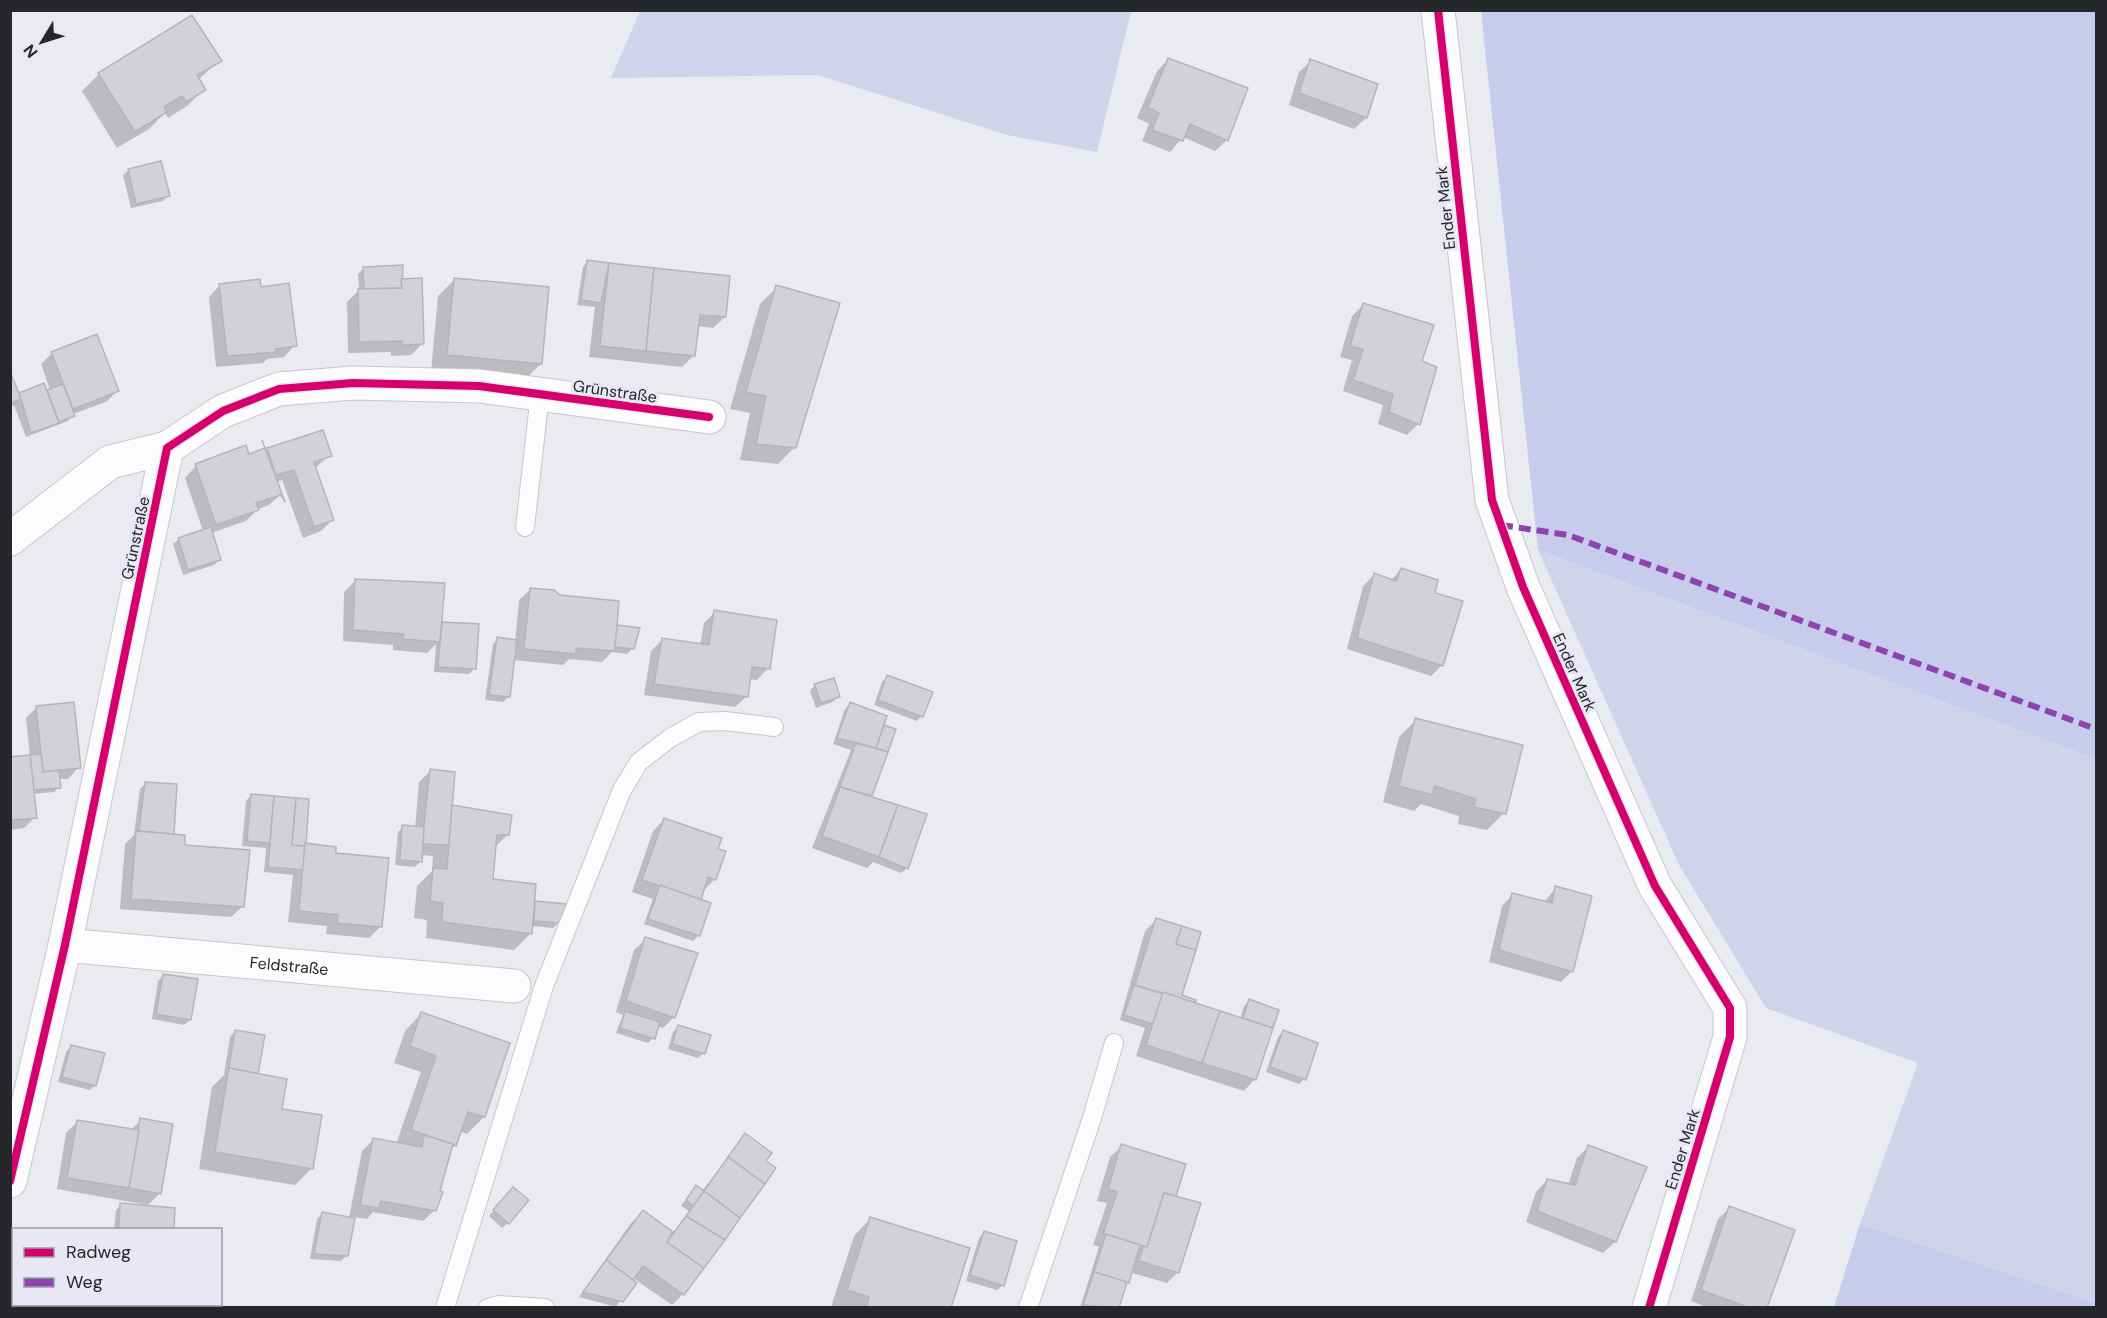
<svg xmlns="http://www.w3.org/2000/svg" width="2107" height="1318" font-family="'DM Sans',sans-serif">
  <style>
    .green { fill: #d0d3e9 }
    .forest { fill: #c7cced }
    .shadow { fill: #0003 }
    .building { fill: #d2d2d6; stroke: #b5b5b9; stroke-width: 1.5 }
    .lines { fill: none; stroke-linecap: round; stroke-linejoin: round }
    .lane-casing { stroke: #c6c7cc; stroke-width: 20 }
    .street-casing { stroke: #c6c7cc; stroke-width: 35 }
    .lane { stroke: #fcfcfd; stroke-width: 18 }
    .street { stroke: #fcfcfd; stroke-width: 33 }
    .quiet { stroke: #8e44ad; stroke-width: 6; stroke-dasharray: 12 6; stroke-linecap: butt }
    .cycleway-casing { stroke: #e7e8f4; stroke-width: 11 }
    .cycleway { stroke: #d6006c; stroke-width: 8 }
    .labels { text-anchor: middle; stroke-width: 6; stroke-linejoin: round; paint-order: stroke }
    .street-label { font-size: 16px; fill: #26272b; stroke: #e7e8f4 }
  </style>
  <rect width="100%" height="100%" fill="#eaebf1"/>
  <!-- green -->
  <g class="green">
    <path d="M640,11V10L1131,11L1097,152L1007,135L818,75L611,78Z"/>
    <path d="M1538,550L2096,759V1303L1860,1224L1918,1063L1766,1008L1679,865Z"/>
  </g>
  <!-- forest -->
  <g class="forest">
    <path d="M1481,11H2096V759L1538,550Z"/>
    <path d="M1860,1224L2096,1303V1307H1834Z"/>
  </g>
  <!-- shadow -->
  <g class="shadow">
    <path d="M220,60L198,80L204,89L187,106L168,118L165,113L149,129L117,148L82,91L99,74Z"/>
    <path d="M1168,60L1227,140L1215,151L1183,137L1170,152L1142,141L1149,124L1137,118L1157,71Z"/>
    <path d="M1311,61L1376,85L1366,118L1354,129L1289,105L1299,72Z"/>
    <path d="M129,170L168,196L163,201L131,208L123,175Z"/>
    <path d="M588,261L609,264L725,317L713,328L697,326L693,356L682,367L589,357L595,307L577,305L583,267Z"/>
    <path d="M364,268L401,281L422,344L411,355L391,356V352L348,353L347,302L359,290L358,274Z"/>
    <path d="M455,279L541,364L524,380L431,371L438,296Z"/>
    <path d="M220,285L260,288L295,345L284,357L267,359L263,363L216,367L209,297Z"/>
    <path d="M777,287L795,447L778,464L740,460L750,413L730,409L760,304Z"/>
    <path d="M1363,305L1421,362L1418,424L1407,435L1378,424L1383,405L1343,391L1352,360L1340,357L1352,316Z"/>
    <path d="M52,353L117,391L106,402L73,414L68,421L26,437L14,405L10,408V375L18,394L43,385L46,392L50,390L41,364Z"/>
    <path d="M322,432L330,455L315,468L332,520L321,531L303,538L282,480L277,482L281,494L269,505L258,509L246,521L211,533L220,559L214,565L183,575L173,544L179,539L203,531L185,478L196,466L248,456Z"/>
    <path d="M1402,569L1433,594L1442,665L1431,676L1347,649L1363,586L1374,575L1390,581Z"/>
    <path d="M355,581L440,626L443,623L474,669L469,674L434,672L436,644L427,653L393,650V645L343,641L344,592Z"/>
    <path d="M531,589L615,627L633,648L627,654L612,652L602,662L569,659L563,665L513,660L509,696L503,702L485,700L493,644L498,639L515,642L519,600Z"/>
    <path d="M715,612L768,668L757,680L749,679L747,696L735,707L644,695L651,651L662,640L700,646L704,623Z"/>
    <path d="M888,677L922,716L917,721L874,705L882,682Z"/>
    <path d="M815,685L838,696L833,702L816,708L810,691Z"/>
    <path d="M850,704L882,725L895,730L868,797L907,868L901,873L873,862L867,868L812,848L851,750L833,744L845,709Z"/>
    <path d="M37,707L79,767L68,779H58L59,787L54,792L33,794L35,817L24,828L10,830V759L30,757L26,718Z"/>
    <path d="M1416,720L1504,813L1487,830L1458,824L1459,816L1421,804L1414,811L1383,802L1399,737Z"/>
    <path d="M430,771L451,806L508,834L495,847L491,881L533,906L536,903L559,922L553,928L532,926L531,933L514,950L426,938L427,920L414,918L417,886L432,871L433,856L421,855L420,862L415,867L395,865L398,832L403,827L415,828L419,782Z"/>
    <path d="M146,783L172,833L170,835L243,906L231,917L120,909L125,844L134,835L140,789Z"/>
    <path d="M251,795L308,800L304,845L334,855L380,927L369,938L326,934L327,926L288,922L293,875L264,872L266,848L242,846L246,801Z"/>
    <path d="M664,820L716,850L715,879L704,890L699,901L709,904L698,936L693,941L644,924L653,899L632,892L653,831Z"/>
    <path d="M1556,888L1572,971L1561,982L1489,962L1502,906L1513,894L1544,902Z"/>
    <path d="M1157,919L1180,996L1193,1004L1240,1019L1244,1006L1249,1001L1277,1011L1255,1079L1244,1091L1136,1056L1145,1028L1120,1020L1145,931Z"/>
    <path d="M646,939L674,1017L663,1028L657,1026L653,1038L648,1043L616,1033L623,1015L616,1012L634,950Z"/>
    <path d="M164,975L190,1020L184,1025L152,1019L158,981Z"/>
    <path d="M421,1014L508,1043L484,1117L467,1134L460,1131L455,1145L449,1150L435,1210L423,1221L373,1212L367,1219L353,1217L346,1256L341,1261L310,1259L317,1219L323,1213L349,1218L362,1151L373,1140L396,1144L421,1072L394,1063L405,1031Z"/>
    <path d="M678,1027L704,1053L698,1058L668,1049L673,1032Z"/>
    <path d="M235,1031L312,1168L295,1185L199,1169L212,1087L224,1075L230,1037Z"/>
    <path d="M1283,1032L1304,1079L1299,1084L1266,1072L1278,1037Z"/>
    <path d="M71,1046L95,1085L90,1090L58,1082L66,1052Z"/>
    <path d="M141,1120L160,1193L148,1205L57,1189L66,1133L77,1122L130,1131Z"/>
    <path d="M1122,1146L1184,1165L1174,1197L1178,1272L1167,1283L1129,1272L1118,1308H1080L1099,1247L1093,1245L1107,1203L1097,1201L1110,1157Z"/>
    <path d="M1588,1147L1645,1168L1615,1242L1603,1253L1526,1222L1536,1192L1547,1180L1568,1185L1577,1158Z"/>
    <path d="M723,1164L683,1294L672,1305L633,1278L616,1307L579,1297L631,1223L643,1212L673,1234L689,1211L681,1206L691,1192L702,1191Z"/>
    <path d="M507,1194L508,1223L502,1228L489,1216Z"/>
    <path d="M121,1205L172,1230H114L116,1210Z"/>
    <path d="M1730,1208L1765,1308H1709L1691,1301L1718,1219Z"/>
    <path d="M870,1219L950,1308L831,1307L854,1236Z"/>
    <path d="M984,1233L1003,1285L997,1290L966,1281L979,1238Z"/>
    <path d="M19,1304H85L84,1308H19Z"/>
  </g>
  <!-- building -->
  <g class="building">
    <path d="M192,15L222,61L197,75L206,90L186,102L182,96L164,107L167,112L135,132L98,73Z"/>
    <path d="M1168,58L1248,88L1228,141L1190,124L1183,141L1152,130L1159,113L1148,107Z"/>
    <path d="M1310,59L1378,84L1367,118L1299,93Z"/>
    <path d="M161,161L170,196L136,204L128,169Z"/>
    <path d="M587,260L609,263L601,303L581,300Z"/>
    <path d="M609,263L654,268L646,351L600,346Z"/>
    <path d="M403,265L402,288L364,289L363,267Z"/>
    <path d="M654,268L730,276L726,317L700,315L695,356L646,351Z"/>
    <path d="M422,278L424,344L402,345V341L359,342L358,289L402,288L401,279Z"/>
    <path d="M454,278L549,287L542,364L447,355Z"/>
    <path d="M260,279L261,287L289,283L297,346L276,349V352L227,356L219,284Z"/>
    <path d="M776,285L840,303L796,448L756,444L766,396L746,392Z"/>
    <path d="M1363,303L1434,325L1422,361L1437,367L1420,425L1389,412L1393,394L1353,380L1363,349L1350,346Z"/>
    <path d="M97,334L119,391L73,409L51,352Z"/>
    <path d="M10,371L21,399L10,404Z"/>
    <path d="M44,383L59,423L31,433L19,393Z"/>
    <path d="M63,384L75,416L59,422L47,390Z"/>
    <path d="M323,430L332,456L314,462L334,520L314,527L294,470L276,475L267,448Z"/>
    <path d="M262,440L285,502L281,495L256,503L259,510L216,525L195,464L246,445L249,454L265,448Z"/>
    <path d="M211,527L221,560L188,570L178,538Z"/>
    <path d="M1401,568L1438,580L1435,593L1463,601L1443,666L1357,638L1374,573L1396,581Z"/>
    <path d="M355,579L445,583L440,642L403,639L404,634L353,630Z"/>
    <path d="M530,588L554,590L560,595L619,601L615,651L576,648V654L524,649Z"/>
    <path d="M714,610L777,620L770,669L752,667L748,697L654,684L662,638L709,645Z"/>
    <path d="M442,622L479,624L476,669L438,667Z"/>
    <path d="M617,625L640,628L634,649L615,647Z"/>
    <path d="M497,637L517,640L510,697L489,695Z"/>
    <path d="M887,675L933,692L923,717L878,700Z"/>
    <path d="M834,678L840,697L821,703L814,684Z"/>
    <path d="M74,702L81,768L43,772L36,706Z"/>
    <path d="M850,702L887,716L876,748L837,738Z"/>
    <path d="M1415,718L1523,745L1506,814L1474,807L1476,799L1435,786L1432,795L1399,786Z"/>
    <path d="M884,725L896,729L888,752L876,748Z"/>
    <path d="M856,743L888,752L872,796L840,787Z"/>
    <path d="M41,754L43,772L59,770L61,788L34,790L30,755Z"/>
    <path d="M30,755L37,818L10,820V757Z"/>
    <path d="M430,769L455,772L449,845L422,844Z"/>
    <path d="M145,782L177,784L174,834L139,831Z"/>
    <path d="M840,787L898,805L879,857L822,836Z"/>
    <path d="M251,794L274,796L270,843L247,841Z"/>
    <path d="M274,796L296,798L292,845L306,846L303,870L268,867Z"/>
    <path d="M296,798L309,799L306,846L292,845Z"/>
    <path d="M452,805L512,815L509,835H497L493,879L536,884L532,934L442,922L443,903L430,901L433,868L447,869Z"/>
    <path d="M898,805L927,814L908,869L879,857Z"/>
    <path d="M664,818L722,838L718,849L726,851L716,880L708,877L701,900L642,880Z"/>
    <path d="M402,825L424,827L422,862L400,860Z"/>
    <path d="M136,831L185,835V845L250,850L244,907L131,899Z"/>
    <path d="M305,843L336,847V853L389,858L382,927L337,923L338,915L299,911Z"/>
    <path d="M660,885L711,903L700,936L648,919Z"/>
    <path d="M1555,886L1592,896L1573,972L1499,950L1512,893L1552,903Z"/>
    <path d="M535,901L566,904L560,923L534,921Z"/>
    <path d="M1156,918L1182,926L1176,944L1196,950L1182,995L1196,1000L1195,1003L1135,985Z"/>
    <path d="M1182,926L1201,932L1196,950L1176,944Z"/>
    <path d="M645,937L698,953L675,1018L626,1001Z"/>
    <path d="M163,974L198,979L191,1020L156,1014Z"/>
    <path d="M1134,985L1163,994L1153,1024L1124,1015Z"/>
    <path d="M1163,992L1220,1011L1202,1063L1146,1045Z"/>
    <path d="M1249,999L1279,1010L1273,1028L1243,1018Z"/>
    <path d="M625,1011L660,1022L655,1039L620,1028Z"/>
    <path d="M1220,1011L1273,1028L1256,1080L1202,1063Z"/>
    <path d="M421,1012L510,1043L485,1117L468,1112L456,1146L411,1130L436,1056L410,1046Z"/>
    <path d="M678,1025L711,1035L705,1054L672,1044Z"/>
    <path d="M235,1030L265,1035L258,1074L229,1068Z"/>
    <path d="M1283,1030L1318,1043L1306,1080L1270,1067Z"/>
    <path d="M71,1045L105,1053L96,1086L62,1077Z"/>
    <path d="M229,1068L287,1079L282,1109L322,1115L313,1169L215,1152Z"/>
    <path d="M140,1118L173,1124L161,1194L129,1188Z"/>
    <path d="M77,1120L139,1130L129,1188L67,1178Z"/>
    <path d="M745,1133L772,1153L766,1161L776,1168L765,1184L728,1157Z"/>
    <path d="M424,1135L453,1144L440,1191L443,1192L436,1211L381,1201L379,1208L360,1205L373,1138L422,1147Z"/>
    <path d="M1121,1144L1186,1164L1176,1196L1164,1193L1147,1247L1103,1234L1117,1192L1108,1189Z"/>
    <path d="M1588,1145L1647,1167L1616,1242L1537,1211L1547,1179L1575,1185Z"/>
    <path d="M728,1157L765,1184L740,1218L704,1191Z"/>
    <path d="M696,1185L704,1191L693,1206L686,1200Z"/>
    <path d="M513,1187L529,1200L509,1224L493,1210Z"/>
    <path d="M704,1191L740,1218L725,1240L686,1216Z"/>
    <path d="M1164,1193L1201,1203L1179,1273L1139,1261L1143,1246L1147,1247Z"/>
    <path d="M120,1203L175,1208L174,1230H119Z"/>
    <path d="M1729,1206L1795,1230L1767,1308H1750L1701,1290Z"/>
    <path d="M643,1210L673,1232L667,1242L704,1268L684,1295L643,1266L633,1280L606,1260Z"/>
    <path d="M322,1212L355,1218L348,1256L314,1254Z"/>
    <path d="M686,1216L725,1240L704,1268L667,1242Z"/>
    <path d="M870,1217L970,1248L951,1308H866L869,1297L847,1290Z"/>
    <path d="M984,1231L1017,1241L1004,1286L970,1275Z"/>
    <path d="M1106,1234L1140,1245L1129,1283L1094,1272Z"/>
    <path d="M606,1260L637,1283L623,1302L583,1292Z"/>
    <path d="M1094,1272L1127,1282L1119,1308L1083,1305Z"/>
    <path d="M29,1304H86V1308H28Z"/>
  </g>
  <g class="lines">
    <defs>
      <g id="lane">
        <path d="M525,527L540,394"/>
        <path d="M445,1308L544,986L622,790L639,762L670,738L699,722L725,721L774,727"/>
        <path d="M488,1308L499,1305L545,1308"/>
        <path d="M1028,1308L1092,1118L1114,1043"/>
      </g>
      <g id="street">
        <path d="M1438,10L1492,500L1523,587L1655,886L1730,1008V1037L1649,1308"/>
        <path d="M10,539L110,462L167,448"/>
        <path id="s1" d="M65,945L514,986"/>
        <path d="M10,1181L65,945L167,448L223,411L279,389L353,383L479,386L709,417"/>
      </g>
    </defs>
    <!-- lane casing -->
    <use href="#lane" class="lane-casing"/>
    <!-- street casing -->
    <use href="#street" class="street-casing"/>
    <!-- lane -->
    <use href="#lane" class="lane"/>
    <!-- street -->
    <use href="#street" class="street"/>
    <!-- quiet -->
    <path class="quiet" d="M1501,525L1568,535L2096,729"/>
    <defs>
      <g id="cycleway">
        <path d="M1438,10L1492,500L1523,587L1655,886L1730,1008V1037L1649,1308"/>
        <path d="M10,1181L65,945L167,448L223,411L279,389L353,383L479,386L709,417"/>
      </g>
    </defs>
    <!-- cycleway casing -->
    <use href="#cycleway" class="cycleway-casing"/>
    <!-- cycleway -->
    <use href="#cycleway" class="cycleway"/>
  </g>
  <g class="labels">
    <!-- street labels -->
    <g class="street-label">
      <text transform="translate(1445 208) rotate(-96)" y="6">Ender Mark</text>
      <text transform="translate(615 391) rotate(8)" y="6">Grünstraße</text>
      <text transform="translate(135 538) rotate(-78)" y="6">Grünstraße</text>
      <text transform="translate(1575 672) rotate(66)" y="6">Ender Mark</text>
      <text dy="6" stroke="none"><textPath href="#s1" startOffset="225">Feldstraße</textPath></text>
      <text transform="translate(1682 1149) rotate(-73)" y="6">Ender Mark</text>
    </g>
  </g>
  <!-- border -->
  <rect width="2107" height="1318" fill="none" stroke="#26272b" stroke-width="24"/>
  <!-- legend -->
  <rect x="12" y="1228" width="210" height="78" fill="#e7e8f4" stroke="#9a9ba4" stroke-width="1.5"/>
  <rect x="24" y="1248" width="30" height="9" fill="#d6006c" stroke="#9a9ba4" stroke-width="1.5"/>
  <text x="66" y="1258" font-size="18" fill="#26272b">Radweg</text>
  <rect x="24" y="1278" width="30" height="9" fill="#8e44ad" stroke="#9a9ba4" stroke-width="1.5"/>
  <text x="66" y="1288" font-size="18" fill="#26272b">Weg</text>
  <!-- north arrow -->
  <g transform="translate(42 42) rotate(232)" stroke="#e7e8f4" stroke-width="4.5" paint-order="stroke">
  <path d="M0-4.5L10 22L0 15L-10 22Z" fill="#26272b"/>
  <text y="-9" font-size="16" font-weight="bold" text-anchor="middle" fill="#26272b">N</text>
  </g>
</svg>
